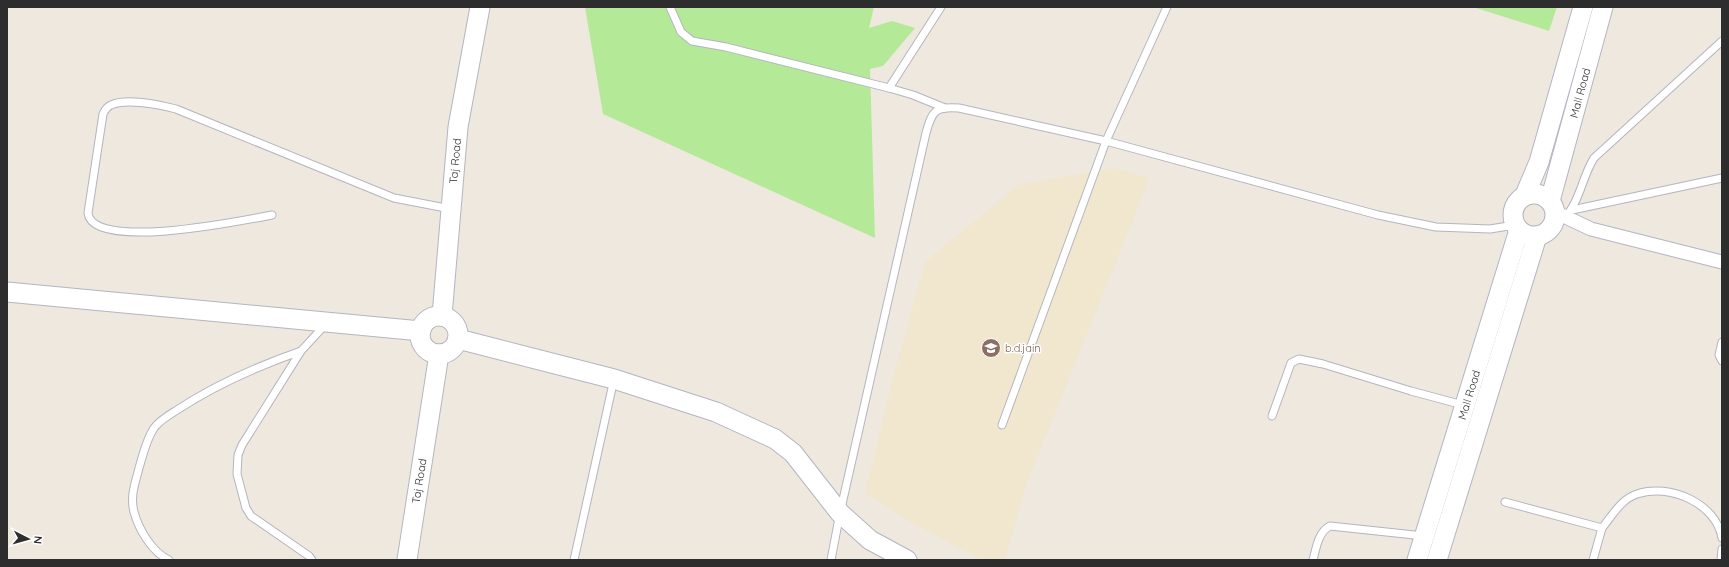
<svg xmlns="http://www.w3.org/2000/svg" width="1729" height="567" font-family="Quicksand,sans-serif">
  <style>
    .education { fill: #f1e6ce }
    .green { fill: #b4e998 }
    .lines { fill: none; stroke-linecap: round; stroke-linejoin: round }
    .lane-casing { stroke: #b3b5c1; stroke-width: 9 }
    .street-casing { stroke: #b3b5c1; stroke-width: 15 }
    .secondary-casing { stroke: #b3b5c1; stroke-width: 21 }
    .lane { stroke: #fff; stroke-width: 7 }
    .street { stroke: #fff; stroke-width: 13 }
    .secondary { stroke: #fff; stroke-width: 19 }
    .labels { text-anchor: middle; stroke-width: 3; stroke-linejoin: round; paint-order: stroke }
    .street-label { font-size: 11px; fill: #2d2d2d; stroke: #fff }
    .education-label { font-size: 11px; fill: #785e54; stroke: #fff; text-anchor: start }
  </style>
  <rect width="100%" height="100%" fill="#efe8df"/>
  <!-- education -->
  <path class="education" d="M1113,168L1150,178L1026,486L1006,557L1002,560H981L905,519L865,493L895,371L925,262L1018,185Z"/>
  <!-- green -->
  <g class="green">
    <path d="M585,7H874L869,28L892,21L915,28L883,66L870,69L875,238L603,114Z"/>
    <path d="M1473,7H1557L1549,31Z"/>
  </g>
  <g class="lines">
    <defs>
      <g id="lane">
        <path d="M670,7L681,32L692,41L726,47L889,88L913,95L945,108"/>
        <path d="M889,88L941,7"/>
        <path d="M1572,210L1722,178"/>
        <path d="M272,215C245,220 92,252 88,213L103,114C105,110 106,107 111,105C126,98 160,105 176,109L394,198L451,209"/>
        <path d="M1564,218C1580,202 1582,177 1594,158L1722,41"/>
        <path d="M1722,342L1719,355L1722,361"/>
        <path d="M1272,416L1291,363L1299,359L1323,364L1411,391L1463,405"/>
        <path d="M1002,425L1106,141L1167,7"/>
        <path d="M1505,502L1602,528L1593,560"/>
        <path d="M1602,528C1612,516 1621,499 1637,494C1669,483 1716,503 1722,538"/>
        <path d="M169,560C152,552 139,530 134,512C130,496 135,484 139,468C143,455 146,440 154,428C160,420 169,415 177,410C215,385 258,366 301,351"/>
        <path d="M312,560L309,556L251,516L246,508L237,474L238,455L242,445L301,351L325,325"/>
        <path d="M574,560L614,379"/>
        <path d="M831,560L840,513L926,133C932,111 935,106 959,108L1106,141L1378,215L1436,227L1490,229L1515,225"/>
        <path d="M1313,560C1316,549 1318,532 1330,526L1424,536"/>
        <path d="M1721,560L1722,549"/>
      </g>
      <path id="street" d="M1555,212L1591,229L1722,262"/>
      <g id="secondary">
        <circle cx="1534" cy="215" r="21"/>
        <path d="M1525,195L1539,162L1583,7"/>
        <path d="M1550,201L1603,7"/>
        <path d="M7,292L421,331"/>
        <path d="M442,316L458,127L480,7"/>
        <circle cx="439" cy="335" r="19"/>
        <path d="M458,339L614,379L716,412L775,439L793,453L840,513L870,540L907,560"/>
        <path d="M407,560L439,354"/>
        <path d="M1417,560L1519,230"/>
        <path d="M1437,560L1537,236"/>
      </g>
    </defs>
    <!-- lane casing -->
    <use href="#lane" class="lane-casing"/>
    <!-- street casing -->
    <use href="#street" class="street-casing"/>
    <!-- secondary casing -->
    <use href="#secondary" class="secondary-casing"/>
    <!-- lane -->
    <use href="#lane" class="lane"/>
    <!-- street -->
    <use href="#street" class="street"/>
    <!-- secondary -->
    <use href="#secondary" class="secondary"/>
  </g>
  <!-- icons -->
  <defs>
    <symbol id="school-disc" viewBox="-11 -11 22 22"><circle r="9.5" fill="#8d6e63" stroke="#fff"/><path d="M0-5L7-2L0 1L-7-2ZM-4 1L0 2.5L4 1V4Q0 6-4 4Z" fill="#fff"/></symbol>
  </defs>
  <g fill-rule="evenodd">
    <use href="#school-disc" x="980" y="337" width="22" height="22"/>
  </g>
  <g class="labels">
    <!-- street labels -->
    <g class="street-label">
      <text transform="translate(1580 93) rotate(-75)" y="4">Mall Road</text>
      <text transform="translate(455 161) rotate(-85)" y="4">Taj Road</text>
      <text transform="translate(1469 395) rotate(-73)" y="4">Mall Road</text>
      <text transform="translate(419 481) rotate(-81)" y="4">Taj Road</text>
    </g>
    <!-- education labels -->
    <g class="education-label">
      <text x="1005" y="352">b.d.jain</text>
    </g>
  </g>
  <!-- border -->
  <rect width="1729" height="567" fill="none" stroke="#2d2d2d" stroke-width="16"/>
  <!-- north arrow -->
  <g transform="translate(28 539) rotate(96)" stroke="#ffffff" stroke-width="3" paint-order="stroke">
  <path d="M0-3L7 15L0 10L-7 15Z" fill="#2d2d2d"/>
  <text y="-6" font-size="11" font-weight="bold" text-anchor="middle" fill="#2d2d2d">N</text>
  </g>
</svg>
